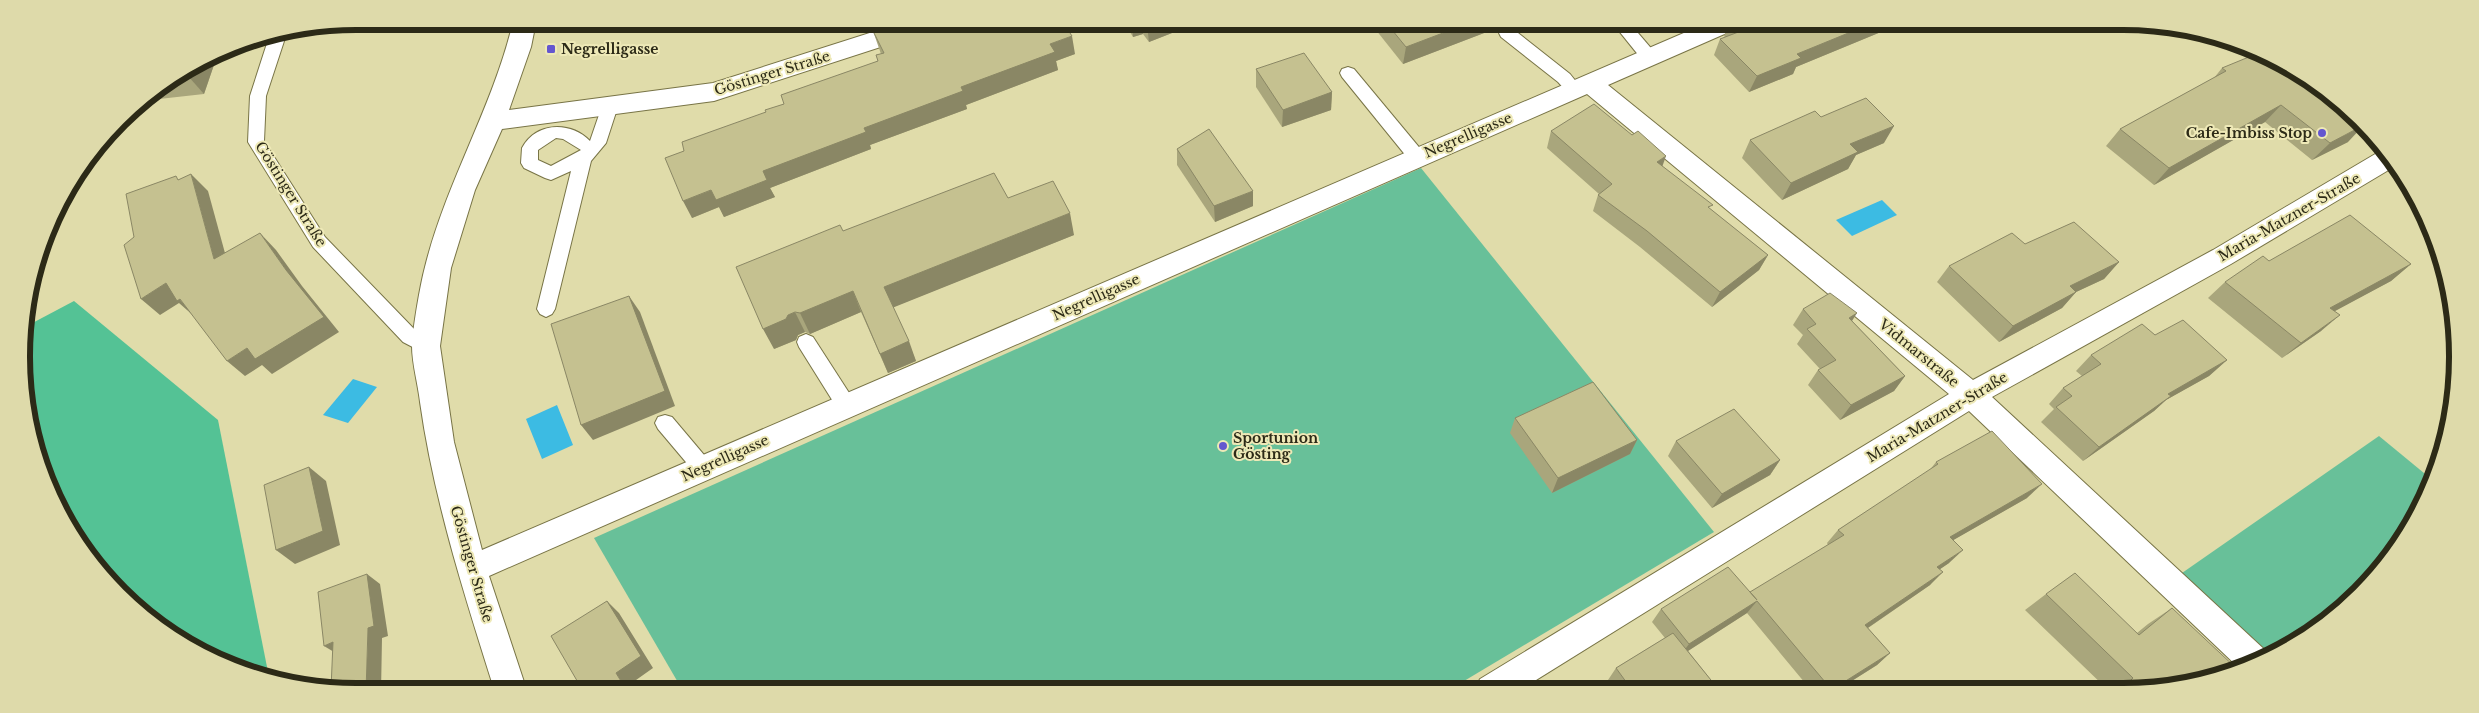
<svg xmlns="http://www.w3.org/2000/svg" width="2479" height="713" font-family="'Libre Baskerville',serif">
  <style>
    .green { fill: #68c099 }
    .forest { fill: #54c295 }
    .water { fill: #3cbbe3 }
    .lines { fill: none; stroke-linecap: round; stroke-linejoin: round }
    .service-casing { stroke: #787446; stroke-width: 2 }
    .minor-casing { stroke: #787446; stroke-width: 2 }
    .service { fill: #fff; fill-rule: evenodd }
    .minor { fill: #fff; fill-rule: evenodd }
    .wall { fill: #a9a67c }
    .shaded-wall { fill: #8a8765 }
    .building { fill: #c5c190; stroke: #8a8765 }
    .poi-dot { fill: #6456cf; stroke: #eee9b7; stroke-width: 2 }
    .labels { text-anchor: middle; stroke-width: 4; stroke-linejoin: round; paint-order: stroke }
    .poi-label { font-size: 14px; font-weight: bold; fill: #2c2a17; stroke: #eee9b7; text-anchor: start }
    .street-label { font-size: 14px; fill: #2c2a17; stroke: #eee9b7 }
    .rim { fill: none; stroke: #2c2a17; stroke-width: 6 }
  </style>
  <rect width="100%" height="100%" fill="#e0dcaa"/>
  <!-- green -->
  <g class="green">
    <path d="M1421,168L1714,532L1449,690L683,691L594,538Z"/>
    <path d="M2379,436L2430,478L2413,524L2344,608L2272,656L2182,573Z"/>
  </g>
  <!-- forest -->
  <path class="forest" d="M74,301L218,420L269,677L189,647L135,608L91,561L56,505L33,444L22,334L23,328Z"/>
  <!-- water -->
  <g class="water">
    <path d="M1882,200L1897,215L1852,236L1836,220Z"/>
    <path d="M353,379L377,387L348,423L323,415Z"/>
    <path d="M557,405L573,445L542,459L526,419Z"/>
  </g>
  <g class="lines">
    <defs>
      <g id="service">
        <path d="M1615,26H1632L1656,54L1658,58L1656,62H1644Z"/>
        <path d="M1507,27L1513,29L1570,74L1582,89L1580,93L1574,95L1568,93L1558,82L1501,37L1499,33L1501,29Z"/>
        <path d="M285,29L287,32L266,96L264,141L325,237L417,332L433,340L435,346L433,352L426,354L403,342L313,247L248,142L250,96L270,34Z"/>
        <path d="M1348,67L1354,69L1423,152L1425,157L1423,162L1417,163L1411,162L1342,77L1340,73L1342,69Z"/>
        <path d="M610,100L616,102L618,106L606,143L591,161L555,309L552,314L546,317L540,314L537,309L571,171L551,180L545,178L524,168L521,163L522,148C536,122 570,121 590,141L602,106L604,102ZM556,138L563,139L581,150L551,166L538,160V150Z"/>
        <path d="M806,334L813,337L853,399L856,405L853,411L846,413L839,411L799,347L797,342L799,337Z"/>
        <path d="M665,415L672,417L710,462L713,468L710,474L703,477L696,474L658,429L655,423L658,417Z"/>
      </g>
      <path id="minor" d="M513,22H536L531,47L509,110L713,83L901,23H939L936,29L714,101L502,129L475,190L451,268L440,346L454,442L482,550L1700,26H1733L1729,32L1608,85L1973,380L2213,250L2382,150H2384L2397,165L2231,264L1992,397L2266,651L2269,658L2238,667L1969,411L1520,690H1475L1480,679L1949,394L1587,94L489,576L527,691L495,692C465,597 434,501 420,402C418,384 412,364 412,346C413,327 420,286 425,267C446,182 493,107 513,22Z"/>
    </defs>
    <!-- service casing -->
    <use href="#service" class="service-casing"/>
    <!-- minor casing -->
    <use href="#minor" class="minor-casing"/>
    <!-- service -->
    <use href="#service" class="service"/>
    <!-- minor -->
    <use href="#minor" class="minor"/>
  </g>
  <!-- wall -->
  <g class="wall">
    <path d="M1125,24H1195L1149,42L1143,34L1133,37Z"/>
    <path d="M1372,25H1505L1403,64Z"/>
    <path d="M1728,26L1893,27L1796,67L1793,74L1749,92L1714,55L1720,39L1725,37L1724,36Z"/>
    <path d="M1896,27H1917L1904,33Z"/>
    <path d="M873,31L933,32L1075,54L1056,61L1058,70L966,105L967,109L870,145L871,149L770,188L775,197L724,217L719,207L692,218L684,151L784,104L878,61L876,55L881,54Z"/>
    <path d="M218,53L204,94L159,99L154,93Z"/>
    <path d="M2222,68L2304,78L2348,142L2312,160L2265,122L2154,185L2106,146L2120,129L2214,78Z"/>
    <path d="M1256,69L1332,92L1331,110L1282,127L1256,87Z"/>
    <path d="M1821,117L1884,143L1856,155L1848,169L1782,200L1742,158L1750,140Z"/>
    <path d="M1551,131L1662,166L1711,210L1768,255L1759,270L1712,307L1640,247L1593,211L1598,195L1599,194L1547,148Z"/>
    <path d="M1177,149L1253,206L1215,222L1177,165Z"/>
    <path d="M1008,198L1074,235L893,307L916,361L888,373L861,312L810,334L805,332L798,335L796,340L774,349L843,231Z"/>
    <path d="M2025,244L2119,262L2104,279L2076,292L2062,308L1999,342L1937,282L1949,266Z"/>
    <path d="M2269,261L2411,264L2391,281L2334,311L2321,331L2282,358L2208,298L2225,282Z"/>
    <path d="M1803,309L1852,321L1905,376L1894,391L1840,420L1808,385L1818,370L1820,369L1797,344L1803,335L1793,325Z"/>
    <path d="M2091,355L2227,360L2209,376L2166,400L2154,411L2083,461L2041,422L2054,409L2049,404L2063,388L2082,376L2076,371Z"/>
    <path d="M1515,418L1637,440L1630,454L1552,493L1510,433Z"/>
    <path d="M1676,441L1780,460L1770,475L1712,508L1668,456Z"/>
    <path d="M1936,462L2027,498L1953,540L1949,563L1940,569L1930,585L1868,628L1890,653L1877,665L1839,689H1810L1747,613L1688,651L1719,690H1616L1608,680L1616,668L1665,638L1652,622L1661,609L1750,593L1828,545L1827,543L1838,530L1929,471Z"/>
    <path d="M2046,594L2137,633L2148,624L2172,608L2166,689H2107L2025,610Z"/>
  </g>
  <!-- shaded-wall -->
  <g class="shaded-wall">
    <path d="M868,23H894L870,31Z"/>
    <path d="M1132,24H1142L1143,34L1133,37Z"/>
    <path d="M1149,24H1195L1149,42L1147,25Z"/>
    <path d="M1464,25H1505L1403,64L1406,47Z"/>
    <path d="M1863,27H1893L1796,67L1793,74L1749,92L1757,76L1797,54Z"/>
    <path d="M1907,27H1917L1904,33Z"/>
    <path d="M1072,36L1075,54L1056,61L1058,70L966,105L967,109L870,145L871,149L770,188L775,197L724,217L719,207L692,218L683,201L763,171L961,87L1050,44Z"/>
    <path d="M218,53L204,94L188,76L190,71Z"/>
    <path d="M1332,92L1331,110L1282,127L1283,110Z"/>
    <path d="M2281,105L2265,122L2154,185L2169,168Z"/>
    <path d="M2364,125L2348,142L2312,160L2330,143Z"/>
    <path d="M1894,126L1884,143L1856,155L1848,169L1782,200L1791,183L1850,144Z"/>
    <path d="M1666,156L1660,173L1657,162Z"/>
    <path d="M191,174L208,191L231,275L214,259Z"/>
    <path d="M1253,191V206L1215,222L1214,206Z"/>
    <path d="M1070,213L1074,235L892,308L884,287Z"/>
    <path d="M260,233L276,250L302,286L339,332L272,374L262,365L245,376L227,361L247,348L286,270Z"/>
    <path d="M1768,255L1759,270L1712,307L1720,292Z"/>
    <path d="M2119,262L2104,279L2076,292L2062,308L1999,342L2013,326L2070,286Z"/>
    <path d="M2411,264L2391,281L2311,324L2330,308Z"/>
    <path d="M166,283L195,317L179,303L160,315L141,299Z"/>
    <path d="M853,291L861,312L810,334L800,313Z"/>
    <path d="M629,296L640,312L675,406L593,440L581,425Z"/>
    <path d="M795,312L805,332L798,335L796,340L774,349L763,329L788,315Z"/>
    <path d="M1857,313L1847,329L1849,318Z"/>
    <path d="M2340,315L2321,331L2282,358L2301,343Z"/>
    <path d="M909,341L916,361L888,373L880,354Z"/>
    <path d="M2227,360L2209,376L2166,400L2154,411L2083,461L2099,447L2168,394Z"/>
    <path d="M1905,376L1894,391L1840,420L1851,405Z"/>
    <path d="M1637,440L1630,454L1552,493L1558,478Z"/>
    <path d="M1780,460L1770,475L1712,508L1722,494Z"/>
    <path d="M309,467L326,481L340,545L295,564L276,550Z"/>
    <path d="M2042,484L2027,498L1936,550L1950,537Z"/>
    <path d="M1963,550L1949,563L1924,580L1937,567Z"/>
    <path d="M1943,572L1930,585L1853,638L1865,625Z"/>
    <path d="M367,574L380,584L388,636L382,638L381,692H366L368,628Z"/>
    <path d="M607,601L619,613L653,668L629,685L633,691H627L616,673Z"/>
    <path d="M1757,601L1747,613L1680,656L1689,644Z"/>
    <path d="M333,642L339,655L324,646Z"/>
    <path d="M1890,653L1877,665L1839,689H1833Z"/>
  </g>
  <!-- building -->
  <g class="building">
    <path d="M899,23H928L933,32L957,23L1064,24L1072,36L1050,44L1055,52L961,87L963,91L864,128L866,132L763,171L767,180L716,200L711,190L683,201L665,158L684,151L682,142L766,112L765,110L784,104L781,95L878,61L876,55L884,53L873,31Z"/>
    <path d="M1388,25H1464L1406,47Z"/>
    <path d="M1736,26L1863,27L1797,54L1801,58L1757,76L1720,39L1741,31Z"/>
    <path d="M2261,52L2304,75L2306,77L2304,78L2361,121L2364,125L2330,143L2281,105L2169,168L2120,129L2226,71L2222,68Z"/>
    <path d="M1304,53L1332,92L1283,110L1256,69Z"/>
    <path d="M190,71L188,76L180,77Z"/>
    <path d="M1866,98L1894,126L1850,144L1858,152L1791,183L1750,140L1815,111L1821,117Z"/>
    <path d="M1594,104L1632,135L1638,131L1666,156L1657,162L1713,205L1708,207L1768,255L1720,292L1647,231L1598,195L1612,184L1551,131Z"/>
    <path d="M1209,129L1253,191L1214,206L1177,149Z"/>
    <path d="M994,173L1008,198L1053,181L1070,213L884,287L909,341L880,354L853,291L800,313L795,312L788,315L786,319L763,329L736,267L840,225L843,231Z"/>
    <path d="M191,174L214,259L260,233L286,270L324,317L255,359L247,348L227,361L180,299L177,301L166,283L141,299L124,245L134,237L126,194L176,176L178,180Z"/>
    <path d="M2350,215L2411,264L2330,308L2340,315L2301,343L2225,282L2263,256L2269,261Z"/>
    <path d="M2074,222L2119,262L2070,286L2076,292L2013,326L1949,266L2012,233L2025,244Z"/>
    <path d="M1830,293L1857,313L1849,318L1905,376L1851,405L1818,370L1836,360L1807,329L1816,324L1803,309Z"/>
    <path d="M629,296L665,391L581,425L551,324Z"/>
    <path d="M2183,320L2227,360L2168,394L2171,396L2099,447L2056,407L2072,396L2063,388L2101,364L2091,355L2142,324L2155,335Z"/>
    <path d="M1593,382L1637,440L1558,478L1515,418Z"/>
    <path d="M1734,409L1780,460L1722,494L1676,441Z"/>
    <path d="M1992,431L2042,484L1950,537L1963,550L1937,567L1943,572L1865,625L1890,653L1833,689H1831L1757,601L1689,644L1661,609L1728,567L1757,600L1750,592L1844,535L1838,530L1938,464L1936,462Z"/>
    <path d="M309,467L323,531L276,550L264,485Z"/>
    <path d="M2075,573L2139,635L2172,608L2236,668L2166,689H2128L2125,686L2133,678L2046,594Z"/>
    <path d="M367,574L374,626L368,628L366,692H356L331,689L333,642L324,646L318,592Z"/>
    <path d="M607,601L641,656L616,673L627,691H583L551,636Z"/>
    <path d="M1673,633L1719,690H1632L1616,668Z"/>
  </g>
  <!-- markers -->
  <g class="poi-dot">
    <rect x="546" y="44" width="10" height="10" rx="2.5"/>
    <circle cx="2322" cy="133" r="5"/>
    <circle cx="1223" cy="446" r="5"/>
  </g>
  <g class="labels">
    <!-- poi labels -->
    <g class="poi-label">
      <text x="561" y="54">Negrelligasse</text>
      <text x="2312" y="138" text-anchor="end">Cafe-Imbiss Stop</text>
      <text x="1233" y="443">Sportunion<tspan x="1233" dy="16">Gösting</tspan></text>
    </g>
    <!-- street labels -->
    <g class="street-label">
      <text transform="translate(772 73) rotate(-17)" y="5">Göstinger Straße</text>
      <text transform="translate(1468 135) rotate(-23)" y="5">Negrelligasse</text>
      <text transform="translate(291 194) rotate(58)" y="5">Göstinger Straße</text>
      <text transform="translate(2289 217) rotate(-30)" y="5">Maria-Matzner-Straße</text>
      <text transform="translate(1096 297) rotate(-24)" y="5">Negrelligasse</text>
      <text transform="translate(1919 353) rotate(39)" y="5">Vidmarstraße</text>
      <text transform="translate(1937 417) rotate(-31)" y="5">Maria-Matzner-Straße</text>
      <text transform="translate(725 458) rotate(-24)" y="5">Negrelligasse</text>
      <text transform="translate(472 564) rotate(74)" y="5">Göstinger Straße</text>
    </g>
  </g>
  <!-- crop -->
  <path d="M0 0H2479V713H0ZM356 30H2123A326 326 0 0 1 2449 356V357A326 326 0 0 1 2123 683H356A326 326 0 0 1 30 357V356A326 326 0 0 1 356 30Z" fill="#dedaaa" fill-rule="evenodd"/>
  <path class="rim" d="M356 30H2123A326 326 0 0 1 2449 356V357A326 326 0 0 1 2123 683H356A326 326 0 0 1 30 357V356A326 326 0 0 1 356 30Z"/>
</svg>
